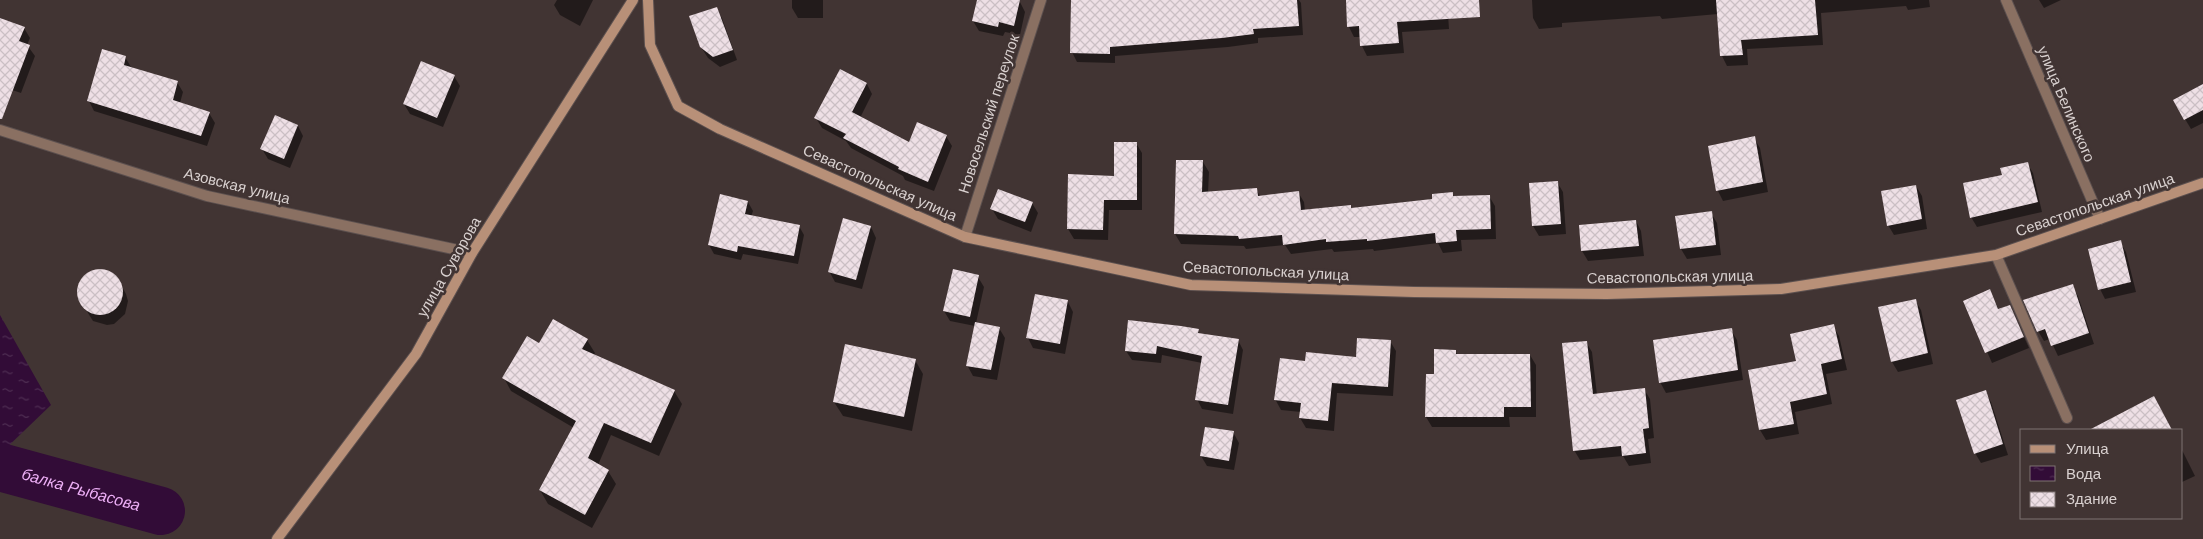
<svg xmlns="http://www.w3.org/2000/svg" width="2203" height="539" font-family="'DM Sans',sans-serif">
  <style>
    .water { fill: url(#water-ripples) }
    .shadow { fill: #0007 }
    .lines { fill: none; stroke-linecap: round; stroke-linejoin: round }
    .river { stroke: #320c37; stroke-width: 48 }
    .building { fill: url(#building-cross-hatch) }
    .minor-casing { stroke: #5c504f; stroke-width: 12 }
    .secondary-casing { stroke: #5c504f; stroke-width: 12 }
    .minor { stroke: #8a7062; stroke-width: 10 }
    .secondary { stroke: #b89078; stroke-width: 10 }
    .labels { text-anchor: middle; stroke-width: 5; stroke-linejoin: round; paint-order: stroke }
    .street-label { font-size: 15px; fill: #d9d1d0; stroke: #413433 }
    .water-label { font-size: 16px; font-style: italic; fill: #edaff6; stroke: #413433 }
  </style>
  <defs>
    <pattern id="water-ripples" width="26" height="14" patternUnits="userSpaceOnUse" patternTransform="scale(1.25)"><rect width="26" height="14" fill="#320c37"/><path d="M2 4q2-2 4 0t4 0M15 11q2-2 4 0t4 0" fill="none" stroke="#4f2e53"/></pattern>
    <pattern id="building-cross-hatch" width="8" height="8" patternUnits="userSpaceOnUse" patternTransform="scale(1.25)"><rect width="8" height="8" fill="#eedfe5"/><path d="M0 0l8 8M0 8l8-8" fill="none" stroke="#cbbfc4"/></pattern>
  </defs>
  <rect width="100%" height="100%" fill="#413433"/>
  <!-- water -->
  <path class="water" d="M0,315L51,405L0,454Z"/>
  <!-- shadow -->
  <g class="shadow">
    <path d="M557,0H593L580,26L560,15L554,5Z"/>
    <path d="M792,0H823V18H798L792,8Z"/>
    <path d="M978,0H1019L1025,12L1020,35L1005,32L1003,36L979,31L973,21Z"/>
    <path d="M1135,0H1299L1301,3L1303,35L1258,38V43L1228,47L1115,56V63L1077,62L1072,52Z"/>
    <path d="M1347,0H1447L1449,29L1402,32L1404,53L1367,56L1362,46L1361,37H1354L1349,27Z"/>
    <path d="M1532,0H1929L1930,7L1908,10L1906,6L1821,13L1823,45L1747,49L1748,65L1727,66L1722,56L1718,14L1662,19L1660,16L1562,23V27L1539,29L1533,18Z"/>
    <path d="M2039,0H2061L2044,8Z"/>
    <path d="M716,8L722,18L737,60L720,67L708,58L701,47Z"/>
    <path d="M0,21L24,28L30,38L27,45L35,56L21,93L0,86Z"/>
    <path d="M125,57L131,67L177,82L183,92L180,103L209,113L215,123L207,146L94,111L89,101Z"/>
    <path d="M840,71L867,84L872,94L860,118L910,144L946,136L952,146L934,191L905,180L903,176L851,148L846,141L822,128L816,118Z"/>
    <path d="M454,76L460,86L443,127L410,114L404,104Z"/>
    <path d="M2203,86V123L2191,129L2185,119Z"/>
    <path d="M298,126L303,136L290,168L268,159L262,149Z"/>
    <path d="M1754,138L1760,148L1768,192L1723,201L1718,191L1709,147Z"/>
    <path d="M1136,143L1142,153V210H1109L1108,240L1074,239L1068,229L1115,177Z"/>
    <path d="M1203,162L1209,172L1208,193L1256,190L1261,197L1298,192L1304,202L1305,211L1352,209L1433,200L1452,194L1454,197L1489,196L1495,206L1496,239L1461,240L1462,251L1443,253L1438,243L1374,251L1373,249L1334,252L1332,249L1291,254L1285,245L1246,249L1244,246L1181,244L1175,234Z"/>
    <path d="M2027,163L2033,173L2042,212L1977,227L1971,217Z"/>
    <path d="M1557,182L1563,192L1566,234L1539,236L1533,226L1530,184Z"/>
    <path d="M1916,186L1922,196L1927,229L1894,235L1888,225Z"/>
    <path d="M748,202L753,211L751,217L799,226L804,235L798,264L743,254L741,260L714,254L709,245Z"/>
    <path d="M1032,203L1038,213L1031,232L998,219L992,209Z"/>
    <path d="M1711,213L1717,223L1721,255L1687,259L1681,249L1677,217Z"/>
    <path d="M1636,221L1641,231L1644,256L1588,261L1582,251Z"/>
    <path d="M871,227L876,238L862,289L835,282L829,271Z"/>
    <path d="M2120,242L2126,252L2136,292L2105,299L2100,289Z"/>
    <path d="M96,270L110,273L120,283L126,294L128,301L125,314L114,324L107,325L93,321L78,297L79,283L90,272Z"/>
    <path d="M978,277L984,287L976,323L999,328L1005,338L997,380L973,376L967,365L975,326L950,321L944,311Z"/>
    <path d="M2072,286L2078,296L2094,344L2058,356L2050,339L2044,341L2038,331Z"/>
    <path d="M1990,291L1999,310L2010,306L2029,348L1992,363L1965,301Z"/>
    <path d="M1915,300L1921,310L1933,364L1898,372L1892,362Z"/>
    <path d="M1068,302L1073,312L1065,354L1033,348L1028,338Z"/>
    <path d="M1833,326L1839,336L1847,370L1826,374L1832,404L1795,412L1799,434L1766,440L1760,430L1749,371L1798,362Z"/>
    <path d="M1731,330L1737,340L1743,380L1666,393L1660,382Z"/>
    <path d="M1198,331L1200,334L1238,340L1243,350L1233,414L1202,409L1197,399L1202,363L1162,355L1161,363L1132,360L1126,351Z"/>
    <path d="M587,340L595,353L594,355L674,391L682,404L659,456L611,435L598,465L608,471L616,484L592,528L548,504L540,490L574,428L511,391L504,378L539,345Z"/>
    <path d="M1390,341L1396,351L1393,396L1337,393L1334,431L1306,428L1300,418L1301,412L1281,410L1275,399Z"/>
    <path d="M1586,342L1592,352L1597,395L1644,389L1650,399L1654,438L1648,439L1651,463L1629,466L1623,456L1580,460L1574,450Z"/>
    <path d="M1455,351L1458,355H1530L1536,365V417H1509L1510,427H1432L1426,417L1435,375Z"/>
    <path d="M915,360L923,374L912,431L843,416L834,402Z"/>
    <path d="M1985,392L1991,402L2008,455L1981,463L1975,453Z"/>
    <path d="M2162,412L2171,430H2111L2107,422Z"/>
    <path d="M1233,432L1239,443L1234,470L1207,466L1201,456Z"/>
    <path d="M2182,450L2195,476L2182,482Z"/>
  </g>
  <g class="lines">
    <!-- river -->
    <path class="river" id="s1" d="M0,467L161,511"/>
  </g>
  <!-- building -->
  <g class="building">
    <path d="M977,0H1020L1014,26L999,22L998,27L972,21Z"/>
    <path d="M1071,0H1297L1299,26L1253,29L1254,34L1222,38L1110,47V54L1070,53Z"/>
    <path d="M1346,0H1479L1480,17L1397,22L1399,43L1360,46L1359,26L1347,27Z"/>
    <path d="M1716,0H1815L1818,35L1741,40L1743,55L1720,56Z"/>
    <path d="M717,7L733,50L713,57L700,47L689,16Z"/>
    <path d="M0,18L25,27L19,41L30,45L2,119H0Z"/>
    <path d="M102,49L126,56L124,65L178,81L173,100L210,112L201,136L87,101Z"/>
    <path d="M421,61L455,75L437,118L403,104Z"/>
    <path d="M840,69L867,83L852,112L909,142L917,122L947,135L928,182L898,169L899,167L843,138L846,134L814,118Z"/>
    <path d="M2203,84V110L2184,120L2173,100Z"/>
    <path d="M275,115L298,125L284,159L260,149Z"/>
    <path d="M1755,136L1763,182L1716,191L1708,146Z"/>
    <path d="M1114,142H1137V200H1104L1103,230L1067,229L1068,174L1114,176Z"/>
    <path d="M1176,160H1203L1202,192L1257,188L1258,196L1299,191L1301,210L1351,205V208L1432,199V194L1453,192V196L1490,195L1491,229L1456,230L1457,241L1436,243L1435,233L1367,241V239L1326,242V239L1283,245L1282,235L1239,239L1238,236L1174,234Z"/>
    <path d="M2028,162L2038,202L1970,218L1963,183L2002,175L2000,168Z"/>
    <path d="M1558,181L1561,224L1532,226L1529,183Z"/>
    <path d="M1916,185L1922,219L1887,226L1881,191Z"/>
    <path d="M998,189L1033,202L1025,222L990,209Z"/>
    <path d="M720,194L748,201L745,214L800,225L794,256L738,246L737,252L708,245Z"/>
    <path d="M1712,211L1716,245L1680,249L1675,216Z"/>
    <path d="M843,218L871,226L856,280L828,272Z"/>
    <path d="M1636,220L1639,246L1581,251L1579,225Z"/>
    <path d="M2121,240L2131,282L2098,290L2088,249Z"/>
    <circle cx="100" cy="292" r="23"/>
    <path d="M953,269L979,275L970,317L943,311Z"/>
    <path d="M2073,284L2089,333L2051,346L2045,329L2037,332L2023,300Z"/>
    <path d="M1990,289L1998,309L2010,305L2024,337L1985,353L1963,301Z"/>
    <path d="M1035,294L1068,300L1060,344L1026,338Z"/>
    <path d="M1916,299L1928,353L1891,362L1878,307Z"/>
    <path d="M553,319L588,339L582,349L675,390L651,443L604,423L588,458L609,470L585,515L539,490L576,421L502,378L527,336L539,343Z"/>
    <path d="M1128,320L1181,326L1199,329L1198,333L1239,339L1228,405L1195,400L1202,356L1157,346L1156,354L1125,351Z"/>
    <path d="M975,322L1000,327L991,370L966,366Z"/>
    <path d="M1834,324L1842,359L1821,364L1827,394L1790,402L1794,424L1759,430L1748,370L1796,361L1790,334Z"/>
    <path d="M1732,328L1738,370L1659,383L1653,340Z"/>
    <path d="M1357,338L1391,340L1388,387L1332,383L1328,421L1299,418L1301,403L1274,400L1280,358L1305,361L1306,352L1356,357Z"/>
    <path d="M1587,341L1593,394L1645,388L1649,428L1643,429L1646,453L1622,456L1621,446L1573,451L1562,343Z"/>
    <path d="M845,344L916,359L904,417L833,402Z"/>
    <path d="M1434,349L1456,350V354H1530L1531,407H1504V417H1425L1426,374H1434Z"/>
    <path d="M1986,390L2003,444L1974,454L1956,400Z"/>
    <path d="M2154,396L2172,430H2089Z"/>
    <path d="M1205,427L1234,431L1229,461L1200,456Z"/>
  </g>
  <g class="lines">
    <defs>
      <g id="minor">
        <path d="M2006,0L2100,219"/>
        <path d="M0,130L207,196L472,253"/>
        <path d="M965,237L1041,0"/>
        <path d="M1996,255L2067,418"/>
      </g>
      <g id="secondary">
        <path d="M648,0L650,45L678,106L720,129L965,237L1191,285L1414,292L1607,294L1781,289L1996,255L2203,183"/>
        <path d="M277,539L416,354L472,253L633,0"/>
      </g>
    </defs>
    <!-- minor casing -->
    <use href="#minor" class="minor-casing"/>
    <!-- secondary casing -->
    <use href="#secondary" class="secondary-casing"/>
    <!-- minor -->
    <use href="#minor" class="minor"/>
    <!-- secondary -->
    <use href="#secondary" class="secondary"/>
  </g>
  <g class="labels">
    <!-- street labels -->
    <g class="street-label">
      <text transform="translate(2066 104) rotate(67)" y="5">улица Белинского</text>
      <text transform="translate(989 114) rotate(-72)" y="5">Новосельский переулок</text>
      <text transform="translate(880 183) rotate(24)" y="5">Севастопольская улица</text>
      <text transform="translate(237 186) rotate(14)" y="5">Азовская улица</text>
      <text transform="translate(2095 205) rotate(-19)" y="5">Севастопольская улица</text>
      <text transform="translate(449 267) rotate(-60)" y="5">улица Суворова</text>
      <text transform="translate(1266 271) rotate(3)" y="5">Севастопольская улица</text>
      <text transform="translate(1670 277) rotate(-1)" y="5">Севастопольская улица</text>
    </g>
    <!-- water labels -->
    <g class="water-label">
      <text dy="6" stroke="none"><textPath href="#s1" startOffset="84">балка Рыбасова</textPath></text>
    </g>
  </g>
  <!-- legend -->
  <rect x="2020" y="429" width="162" height="90" fill="#413433" stroke="#7e7372"/>
  <rect x="2030" y="445" width="25" height="8" fill="#b89078" stroke="#7e7372"/>
  <text x="2066" y="454" font-size="15" fill="#d9d1d0">Улица</text>
  <rect x="2030" y="466" width="25" height="15" fill="url(#water-ripples)" stroke="#7e7372"/>
  <text x="2066" y="479" font-size="15" fill="#d9d1d0">Вода</text>
  <rect x="2030" y="492" width="25" height="15" fill="url(#building-cross-hatch)" stroke="#7e7372"/>
  <text x="2066" y="504" font-size="15" fill="#d9d1d0">Здание</text>
</svg>
